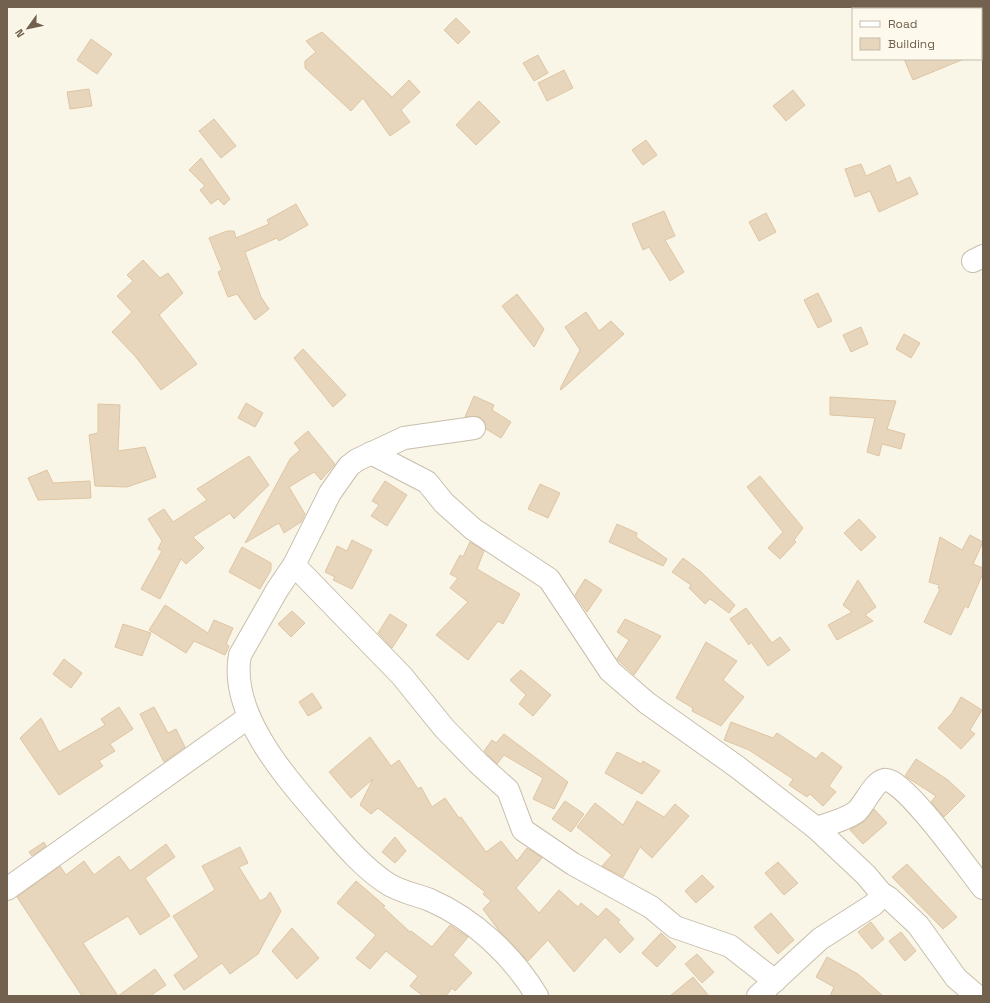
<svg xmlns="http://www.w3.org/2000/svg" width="990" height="1003" font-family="'Space Grotesk',sans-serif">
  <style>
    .building { fill: #e8d6bc; stroke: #dec5a3 }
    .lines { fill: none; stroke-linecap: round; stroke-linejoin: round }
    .minor-casing { stroke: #c8beac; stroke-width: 24 }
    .minor { stroke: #fff; stroke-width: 22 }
  </style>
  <rect width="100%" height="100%" fill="#faf6e7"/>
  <!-- building -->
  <g class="building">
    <path d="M456,18L470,32L458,44L444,30Z"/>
    <path d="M322,32L392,97L409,80L420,92L401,110L410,122L390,136L363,98L351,111L305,68V61L316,52L306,41Z"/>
    <path d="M91,39L112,54L97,74L77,60Z"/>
    <path d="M538,55L548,73L534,81L523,63Z"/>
    <path d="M904,59H964L913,80Z"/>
    <path d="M564,70L573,88L547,101L538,83Z"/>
    <path d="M89,89L92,106L70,109L67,92Z"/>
    <path d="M793,90L805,105L786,121L773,106Z"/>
    <path d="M479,101L500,122L476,145L456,125Z"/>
    <path d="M214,119L236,146L221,158L199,131Z"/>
    <path d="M646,140L657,155L643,165L632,150Z"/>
    <path d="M201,158L230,199L224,205L218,199L211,204L200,190L205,186L189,170Z"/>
    <path d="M861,164L866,176L890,165L897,183L910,177L918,194L879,212L870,191L855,197L845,169Z"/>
    <path d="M296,204L308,225L279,241L277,238L245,252L261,297L269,309L255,320L237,294L228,297L218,272L222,270L209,238L227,231H234L236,238L269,224L267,220Z"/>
    <path d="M664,211L675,236L665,240L684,272L670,281L649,247L643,250L632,224Z"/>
    <path d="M766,213L776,232L759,241L749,222Z"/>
    <path d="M143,260L160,278L168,273L183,293L159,315L197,364L161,390L135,356L112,332L132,312L117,296L133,281L127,275Z"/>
    <path d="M818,293L832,321L818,328L804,300Z"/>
    <path d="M517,294L544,329L534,347L502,306Z"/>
    <path d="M586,312L599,331L611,321L624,334L561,390L560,389L580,350L565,327Z"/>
    <path d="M861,327L868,344L851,352L843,335Z"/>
    <path d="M904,334L920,343L911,358L896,349Z"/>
    <path d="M303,349L346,395L333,407L294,358Z"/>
    <path d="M474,396L494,405L492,410L511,422L501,438L486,429L484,421L479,417H465Z"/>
    <path d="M830,397L896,401L887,429L905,434L901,449L882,444L879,456L867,452L875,418L830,415Z"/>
    <path d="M246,403L263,413L255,427L238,418Z"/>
    <path d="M98,404L120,405L118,451L145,447L156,477L127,487L95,486L89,435L98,433Z"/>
    <path d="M308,431L335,464L321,480L314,472L289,487L305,514L301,522L284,533L279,523L245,543L290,459L300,450L294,443Z"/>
    <path d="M249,456L269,485L234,519L230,513L193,537L204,548L186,564L181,559L160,599L141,589L162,551L158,549L162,541L148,519L164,509L173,522L207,500L197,489Z"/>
    <path d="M47,470L53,483L90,481L91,498L38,500L28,478Z"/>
    <path d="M760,476L803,528L794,540L796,542L780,559L768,548L783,532L747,487Z"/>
    <path d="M385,481L407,495L387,526L371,516L379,505L372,501Z"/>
    <path d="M540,484L560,493L548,518L528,509Z"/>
    <path d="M859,519L876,537L861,551L844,533Z"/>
    <path d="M617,524L637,533L636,537L667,559L663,566L609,542Z"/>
    <path d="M970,535L983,542L973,564L983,568V573L968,608L965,606L951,635L924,622L940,589L938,588L939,585L929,582L940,537L962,550Z"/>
    <path d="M352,540L372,550L352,589L333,580L335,577L325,572L337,546L347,551Z"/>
    <path d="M470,542L484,551L477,569L520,594L503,624L498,621L468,660L436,635L468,602L450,588L458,578L450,574L460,555L463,557Z"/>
    <path d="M242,547L271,563V570L260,589L229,572Z"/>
    <path d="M683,558L700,571L735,605L729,613L710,599L705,604L689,588L691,585L672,572Z"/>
    <path d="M585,579L602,590L587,612L575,595Z"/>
    <path d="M858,580L876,607L865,615L873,621L837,640L828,625L852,612L843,605Z"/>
    <path d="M165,605L208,633L214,620L233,628L226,644L229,646L225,655L194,641L186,653L149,630Z"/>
    <path d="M746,608L772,643L780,637L790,650L768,666L751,642L749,645L730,619Z"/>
    <path d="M292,611L305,623L291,637L278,624Z"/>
    <path d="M390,614L407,625L392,648L378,633Z"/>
    <path d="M625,619L661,636L634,675L617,659L629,640L617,632Z"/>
    <path d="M123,624L151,633L142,656L115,647Z"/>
    <path d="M706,642L737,661L723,680L744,697L721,726L692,711L693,708L676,698Z"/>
    <path d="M64,659L82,673L71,688L53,674Z"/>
    <path d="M521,670L551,695L533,716L519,704L526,695L510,680Z"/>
    <path d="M312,693L322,708L308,716L299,702Z"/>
    <path d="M961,697L982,710L970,730L975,734L961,749L938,728L952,713Z"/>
    <path d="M119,707L133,729L110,744L115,751L99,761L103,766L59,795L20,738L41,718L59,752L105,725L101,719Z"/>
    <path d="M154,707L168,733L176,729L185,747L164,762L140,714Z"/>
    <path d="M731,722L773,738L777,733L816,759L822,752L842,767L829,786L836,792L823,806L810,794L807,797L789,785L793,779L749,750L724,740Z"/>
    <path d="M504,734L568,782L554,809L533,799L543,778L504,755L497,764L484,751L492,740L496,743Z"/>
    <path d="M370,737L391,766L399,760L418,789L421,787L432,807L445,798L459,818L461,817L486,852L501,841L517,861L527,848L542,858L516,888L539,913L559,890L578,907L581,903L598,917L606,908L620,920L618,922L634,939L620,953L605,937L574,972L548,940L528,961L500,932L483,909L491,901L483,894L485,892L378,808L371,814L360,805L373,779L351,798L329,772Z"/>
    <path d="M617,752L641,764L643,761L660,771L642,794L605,773Z"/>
    <path d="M916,759L948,780L965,796L944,817L931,802L936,796L905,776Z"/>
    <path d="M565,801L584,814L571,832L552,819Z"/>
    <path d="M637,801L664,817L675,804L689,816L652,858L640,847L623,877L602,866L612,855L577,827L595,803L623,825Z"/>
    <path d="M874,809L887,823L863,844L850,830L865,821Z"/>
    <path d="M395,837L406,851L395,863L382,852Z"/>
    <path d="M44,842L46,846L32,856L29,852Z"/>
    <path d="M166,844L175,857L145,878L170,916L140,935L128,916L83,943L118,996H82L17,897L60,866L66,875L84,861L94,875L119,856L130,871Z"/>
    <path d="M240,847L248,863L239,867L260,901L266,898L270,892L281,911L258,954L230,974L222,963L184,990L174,975L199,957L173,916L215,890L202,866Z"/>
    <path d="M778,862L798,883L784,895L765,873Z"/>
    <path d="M907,864L957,917L943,929L892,877Z"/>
    <path d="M702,875L714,887L696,903L685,891Z"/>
    <path d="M356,881L385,906L383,907L410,932L411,931L432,947L450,925L468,937L453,955L472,973L455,991L452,988L446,996H423L410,986L418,976L386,951L370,969L356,958L376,935L337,903Z"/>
    <path d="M771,913L794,940L778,954L754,927Z"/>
    <path d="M871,922L884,939L872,949L858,932Z"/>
    <path d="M292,928L319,958L297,979L272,951Z"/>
    <path d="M901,932L916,951L905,961L889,941Z"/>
    <path d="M661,933L676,947L657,967L642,953Z"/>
    <path d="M697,954L714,972L702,983L685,964Z"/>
    <path d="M827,957L858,974L883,996H830L834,987L816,977Z"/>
    <path d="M155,969L166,985L150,996H118Z"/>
    <path d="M693,977L709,996H670L687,982Z"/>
  </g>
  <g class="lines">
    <defs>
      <g id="minor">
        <path d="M973,261L983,256"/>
        <path d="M474,428L404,438L357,460L349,466L330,493L294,565L277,590L240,655C229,713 284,775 319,816C340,840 359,864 385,882C399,892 415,894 430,900C474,919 513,956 537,996"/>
        <path d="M371,453L427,482L444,503L473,529L549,579L610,671L647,703L736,766L816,828L866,875L881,893L889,898L918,925L956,978L977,996"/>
        <path d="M294,565L402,676L444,728L478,763L508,790L523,830L573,864L651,907L675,927L730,946L775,981"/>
        <path d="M816,828C829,824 845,820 856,812C864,805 874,782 884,780C902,775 970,872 983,888"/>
        <path d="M7,889L249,717"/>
        <path d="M758,996L820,939L873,905L879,899L881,893"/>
      </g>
    </defs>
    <!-- minor casing -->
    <use href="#minor" class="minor-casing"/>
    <!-- minor -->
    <use href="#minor" class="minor"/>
  </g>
  <!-- border -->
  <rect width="990" height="1003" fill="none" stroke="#71614e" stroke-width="16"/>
  <!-- legend -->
  <rect x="852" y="8" width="130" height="52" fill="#fdfaed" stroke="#c5bdad"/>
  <rect x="860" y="21" width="20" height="6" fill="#ffffff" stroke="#c5bdad"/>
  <text x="888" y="28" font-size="12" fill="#71614e">Road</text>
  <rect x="860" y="38" width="20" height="12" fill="#e8d6bc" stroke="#c5bdad"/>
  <text x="888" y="48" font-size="12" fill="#71614e">Building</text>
  <!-- north arrow -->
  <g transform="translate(28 28) rotate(237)" stroke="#fdfaed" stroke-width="3" paint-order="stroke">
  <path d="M0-3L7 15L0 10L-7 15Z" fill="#71614e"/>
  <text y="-6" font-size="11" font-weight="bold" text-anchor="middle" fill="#71614e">N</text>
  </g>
</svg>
